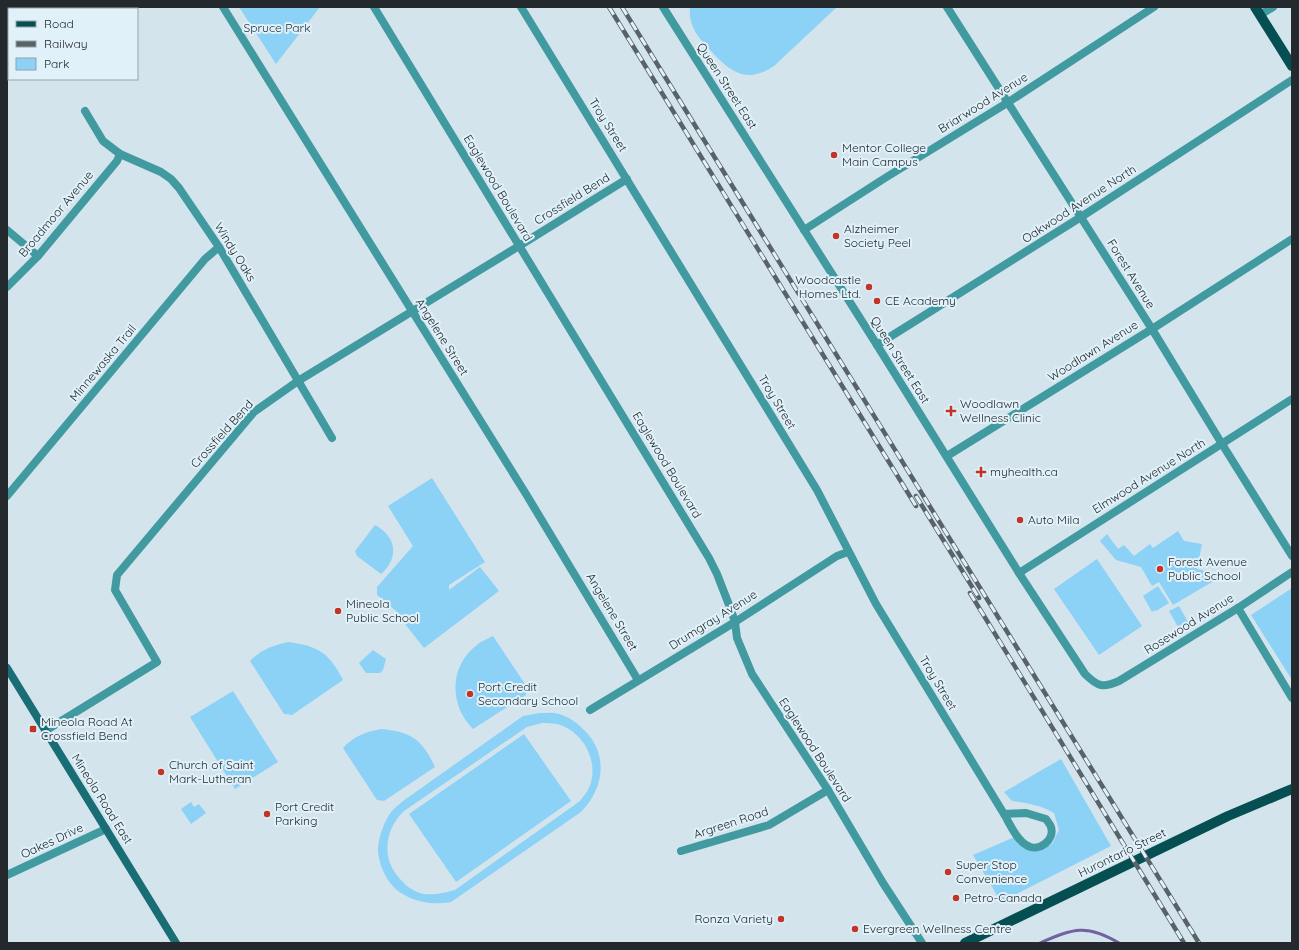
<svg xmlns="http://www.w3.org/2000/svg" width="1299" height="950" font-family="Quicksand,sans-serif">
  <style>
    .green { fill: #8cd1f6; fill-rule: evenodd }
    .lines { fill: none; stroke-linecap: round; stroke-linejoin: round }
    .stream { stroke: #7162a0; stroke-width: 3 }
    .street { stroke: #409aa0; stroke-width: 8 }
    .secondary { stroke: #186e74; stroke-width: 8 }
    .primary { stroke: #054f53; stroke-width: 10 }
    .rail-casing { stroke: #596267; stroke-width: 4.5 }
    .rail { stroke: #e1f1fa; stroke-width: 3; stroke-dasharray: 9; stroke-linecap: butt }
    .poi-dot { fill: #c13427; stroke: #e1f1fa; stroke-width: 1.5 }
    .labels { text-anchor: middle; stroke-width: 4; stroke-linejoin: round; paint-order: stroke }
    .park-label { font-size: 12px; fill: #1a2e38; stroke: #e1f1fa }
    .street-label { font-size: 12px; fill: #23292c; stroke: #e1f1fa }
    .poi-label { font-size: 12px; fill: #23292c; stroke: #e1f1fa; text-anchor: start }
  </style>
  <rect width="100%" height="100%" fill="#d4e4ed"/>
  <!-- green -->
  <g class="green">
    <path d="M239,7H320L276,64Z"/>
    <path d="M690,7H837L774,66C746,85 729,71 710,50C698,37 688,26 690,7Z"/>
    <path d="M432,478L485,562L449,585V590L480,567L499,591L424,648L405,624L408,621L377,595V587L413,546L388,506Z"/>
    <path d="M375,525C397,537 399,558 381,574L357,556L355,551Z"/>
    <path d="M1178,531L1184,541L1202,544L1197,569L1224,575L1173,605L1159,582L1152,586L1141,567L1116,560L1100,541L1107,534L1118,549L1124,545L1134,556L1150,544L1153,548Z"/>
    <path d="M1097,559L1142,626L1099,655L1054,589Z"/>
    <path d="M1158,586L1169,603L1156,611L1155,610L1152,612L1143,596Z"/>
    <path d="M1292,588V680L1251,615Z"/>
    <path d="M1179,606L1188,622L1178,627L1169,611Z"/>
    <path d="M493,636L527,687L526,695L473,729C449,705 449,666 477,645C481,641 488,639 493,636Z"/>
    <path d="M288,642C319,646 329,653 343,680L292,715L284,714L250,661C262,649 272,646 288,642Z"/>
    <path d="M373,650L386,659L383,670L380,673H366L359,663Z"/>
    <path d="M233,691L278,762L235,789L190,717Z"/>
    <path d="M540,713C546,713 553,712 559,714C567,716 576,722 582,728C609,752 605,788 581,812L451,902C434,905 417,903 401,893C388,885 379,866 378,851C378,838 384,821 392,811C395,807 400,804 403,801L523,716ZM542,723C547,723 553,723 557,724C584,731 600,763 589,788C587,792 583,797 580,801L455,890C444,893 435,895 424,894C416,892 408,888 403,882C381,862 383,831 404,811L527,727Z"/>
    <path d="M381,729C411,732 422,739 435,767L384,801L377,800L343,748C354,736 365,732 381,729Z"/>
    <path d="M524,734L571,801L456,882L409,814Z"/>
    <path d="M1061,759L1111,846L1001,902L973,855L1017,836L1037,850L1052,844L1059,830L1054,813C1040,805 1027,803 1012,801L1004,792Z"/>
    <path d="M191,802L194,807L199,804L206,813L191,824L181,809Z"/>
  </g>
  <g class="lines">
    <!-- stream -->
    <path class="stream" d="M1040,943C1074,928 1087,924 1119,943"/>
    <!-- street -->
    <g class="street">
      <path d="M223,7L526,494L638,680"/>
      <path d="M374,7L709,558L717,574L731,610L735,622L737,638L752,674L828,790L883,883L922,943"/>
      <path d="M521,7L817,490L876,604L1004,814C1010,824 1017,841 1028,846C1039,852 1055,840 1051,827C1050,824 1047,821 1046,819L1026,813L1004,814"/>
      <path d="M663,7L877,345L1019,573L1085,674C1098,687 1103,688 1119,681L1238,608L1292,572"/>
      <path d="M947,7L1152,329L1222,444L1292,556"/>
      <path d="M1260,15L1273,7"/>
      <path d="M85,111L103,141L120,154L161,172L171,179L179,188L219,247L332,438"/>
      <path d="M7,230L38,256"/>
      <path d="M804,230L885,178L1007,103L1154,7"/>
      <path d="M7,287L38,256L117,161L120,154"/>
      <path d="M877,345L1081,217L1292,80"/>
      <path d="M947,456L1152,329L1292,239"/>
      <path d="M7,496L205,259L219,247"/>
      <path d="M1019,573L1292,399"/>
      <path d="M1238,608L1292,698"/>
      <path d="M590,710L735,622L837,556L848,552"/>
      <path d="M45,731L157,662L115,590L117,575L254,412L298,381L519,246L627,179"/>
      <path d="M681,851L769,825L828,790"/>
      <path d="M7,875L106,829"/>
    </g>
    <!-- secondary -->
    <path class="secondary" d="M7,668L176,943"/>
    <!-- primary -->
    <g class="primary">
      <path d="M1255,7L1292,66"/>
      <path d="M965,943L1228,816L1292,789"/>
    </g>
    <defs>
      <g id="rail">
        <path d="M609,7L916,506"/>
        <path d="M622,7L1199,943"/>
        <path d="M916,496L979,598"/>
        <path d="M970,593L1184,943"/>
      </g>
    </defs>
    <!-- rail casing -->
    <use href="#rail" class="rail-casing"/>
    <!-- rail -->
    <use href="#rail" class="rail"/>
  </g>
  <!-- markers -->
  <g class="poi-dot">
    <circle cx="834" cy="155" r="4"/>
    <circle cx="836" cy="236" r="4"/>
    <circle cx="869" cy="287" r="4"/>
    <circle cx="877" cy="301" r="4"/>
    <path d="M949 405h4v4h4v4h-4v4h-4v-4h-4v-4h4z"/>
    <path d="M979 466h4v4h4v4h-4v4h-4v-4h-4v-4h4z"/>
    <circle cx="1020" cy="520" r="4"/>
    <circle cx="1160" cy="569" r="4"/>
    <circle cx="338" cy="611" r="4"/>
    <circle cx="470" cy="694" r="4"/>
    <rect x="29" y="725" width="8" height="8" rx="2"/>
    <circle cx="161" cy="772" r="4"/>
    <circle cx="267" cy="814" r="4"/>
    <circle cx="948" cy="872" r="4"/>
    <circle cx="956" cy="898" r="4"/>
    <circle cx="781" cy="919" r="4"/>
    <circle cx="855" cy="929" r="4"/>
  </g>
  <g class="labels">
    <!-- park labels -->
    <g class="park-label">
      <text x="277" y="32">Spruce Park</text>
    </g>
    <!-- street labels -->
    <g class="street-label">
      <text transform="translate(727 86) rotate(57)" y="4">Queen Street East</text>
      <text transform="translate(983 103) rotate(-32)" y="4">Briarwood Avenue</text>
      <text transform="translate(608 125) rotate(58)" y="4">Troy Street</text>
      <text transform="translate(498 188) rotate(59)" y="4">Eaglewood Boulevard</text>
      <text transform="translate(572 199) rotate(-32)" y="4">Crossfield Bend</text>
      <text transform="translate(1079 204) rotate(-33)" y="4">Oakwood Avenue North</text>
      <text transform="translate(56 214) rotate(-50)" y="4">Broadmoor Avenue</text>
      <text transform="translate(235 252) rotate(58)" y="4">Windy Oaks</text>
      <text transform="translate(1131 274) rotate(58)" y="4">Forest Avenue</text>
      <text transform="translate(442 337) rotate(58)" y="4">Angelene Street</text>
      <text transform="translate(1093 351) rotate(-32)" y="4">Woodlawn Avenue</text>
      <text transform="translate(900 360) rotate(58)" y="4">Queen Street East</text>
      <text transform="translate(103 363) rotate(-50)" y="4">Minnewaska Trail</text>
      <text transform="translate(777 402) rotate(59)" y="4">Troy Street</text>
      <text transform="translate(222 434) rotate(-48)" y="4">Crossfield Bend</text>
      <text transform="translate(667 465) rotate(59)" y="4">Eaglewood Boulevard</text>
      <text transform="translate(1149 476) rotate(-32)" y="4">Elmwood Avenue North</text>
      <text transform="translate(612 612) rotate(59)" y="4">Angelene Street</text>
      <text transform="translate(713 620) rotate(-32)" y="4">Drumgray Avenue</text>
      <text transform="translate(1189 624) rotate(-32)" y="4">Rosewood Avenue</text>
      <text transform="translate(938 683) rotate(59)" y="4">Troy Street</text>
      <text transform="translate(815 750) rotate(57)" y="4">Eaglewood Boulevard</text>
      <text transform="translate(102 799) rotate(58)" y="4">Mineola Road East</text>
      <text transform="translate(731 823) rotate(-18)" y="4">Argreen Road</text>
      <text transform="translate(52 841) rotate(-25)" y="4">Oakes Drive</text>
      <text transform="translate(1122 853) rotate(-26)" y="4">Hurontario Street</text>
    </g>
    <!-- poi labels -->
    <g class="poi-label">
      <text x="842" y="152">Mentor College<tspan x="842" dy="14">Main Campus</tspan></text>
      <text x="844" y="233">Alzheimer<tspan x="844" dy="14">Society Peel</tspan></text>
      <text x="861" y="284" text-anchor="end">Woodcastle<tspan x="861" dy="14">Homes Ltd.</tspan></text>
      <text x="885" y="305">CE Academy</text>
      <text x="960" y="408">Woodlawn<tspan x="960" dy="14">Wellness Clinic</tspan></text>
      <text x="990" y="476">myhealth.ca</text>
      <text x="1028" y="524">Auto Mila</text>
      <text x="1168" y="566">Forest Avenue<tspan x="1168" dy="14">Public School</tspan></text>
      <text x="346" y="608">Mineola<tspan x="346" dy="14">Public School</tspan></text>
      <text x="478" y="691">Port Credit<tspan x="478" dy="14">Secondary School</tspan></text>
      <text x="41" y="726">Mineola Road At<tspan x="41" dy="14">Crossfield Bend</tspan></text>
      <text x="169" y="769">Church of Saint<tspan x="169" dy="14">Mark-Lutheran</tspan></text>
      <text x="275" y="811">Port Credit<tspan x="275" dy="14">Parking</tspan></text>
      <text x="956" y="869">Super Stop<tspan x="956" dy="14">Convenience</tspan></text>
      <text x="964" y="902">Petro-Canada</text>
      <text x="773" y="923" text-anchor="end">Ronza Variety</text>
      <text x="863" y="933">Evergreen Wellness Centre</text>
    </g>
  </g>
  <!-- border -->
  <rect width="1299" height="950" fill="none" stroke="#23292c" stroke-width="16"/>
  <!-- legend -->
  <rect x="8" y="8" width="130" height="72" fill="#e1f1fa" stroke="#95a1a8"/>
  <rect x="16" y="21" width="20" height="6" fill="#054f53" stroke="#95a1a8"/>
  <text x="44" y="28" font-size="12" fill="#23292c">Road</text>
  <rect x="16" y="41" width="20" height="6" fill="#596267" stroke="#95a1a8"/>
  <text x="44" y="48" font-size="12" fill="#23292c">Railway</text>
  <rect x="16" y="58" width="20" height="12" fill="#8cd1f6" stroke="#95a1a8"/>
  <text x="44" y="68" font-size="12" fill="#23292c">Park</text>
</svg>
